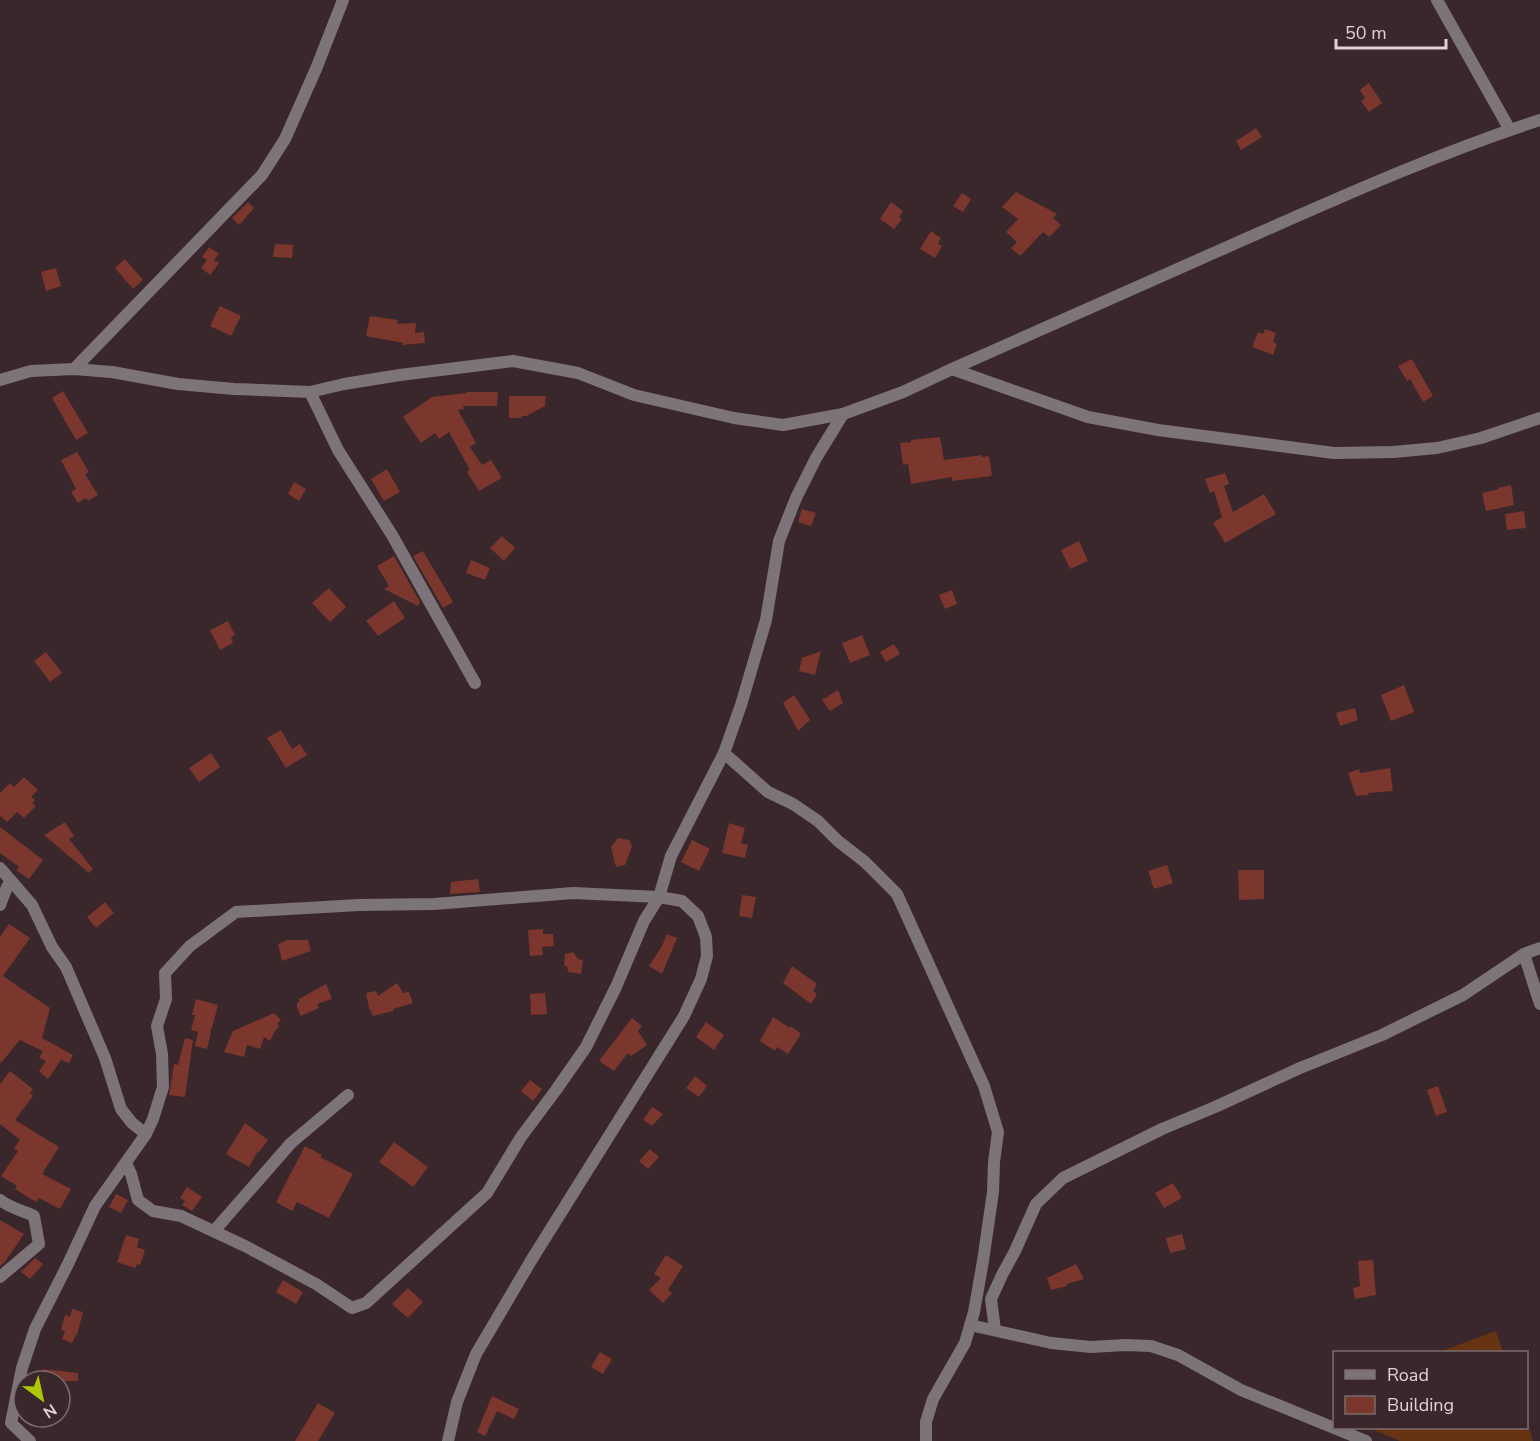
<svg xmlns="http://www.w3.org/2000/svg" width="1540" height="1441" font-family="'Nunito Sans',sans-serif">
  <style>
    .green { fill: #663412 }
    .building { fill: #7b362d }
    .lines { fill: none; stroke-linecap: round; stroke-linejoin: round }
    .minor { stroke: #7c7478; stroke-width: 12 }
    .tertiary { stroke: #7c7478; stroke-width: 12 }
  </style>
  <rect width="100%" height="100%" fill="#39272b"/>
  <!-- green -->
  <g class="green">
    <path d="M1496,1331L1503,1352H1439Z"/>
    <path d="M1527,1422L1533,1441H1400L1369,1428H1526Z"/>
  </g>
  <!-- building -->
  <g class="building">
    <path d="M1369,83L1382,103L1369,112L1361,101L1365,98L1360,90Z"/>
    <path d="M1256,128L1262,137L1241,150L1236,141Z"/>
    <path d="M1016,192L1057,214L1053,218L1061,225L1049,237L1043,232L1020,256L1011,248L1017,242L1006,232L1018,219L1002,207Z"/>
    <path d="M962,193L971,199L963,212L953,206Z"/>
    <path d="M248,202L254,208L239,225L232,218Z"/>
    <path d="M891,202L903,211L899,217L902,219L894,229L880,219Z"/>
    <path d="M931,231L941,238L938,244L942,246L935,258L920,249Z"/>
    <path d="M275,244L293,245L292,258L273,257Z"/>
    <path d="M209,247L219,254L214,260L219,263L210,275L201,268L207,260L202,257Z"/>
    <path d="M125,259L143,280L133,289L115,268Z"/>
    <path d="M56,268L61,286L46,291L41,272Z"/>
    <path d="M220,306L241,316L231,336L210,326Z"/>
    <path d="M370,316L398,320L397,324L416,323L415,333L424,332L425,343L402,345L403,343L366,336Z"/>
    <path d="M1265,329L1276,333L1273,342L1277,344L1273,355L1252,347L1258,332L1263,334Z"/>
    <path d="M1412,359L1433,396L1423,402L1410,379L1407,381L1398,366Z"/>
    <path d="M63,391L88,433L76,440L52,398Z"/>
    <path d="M467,392H498L497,406H463L464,409L458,410L476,443L470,447L482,465L491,460L502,478L479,491L467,472L470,470L449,432L439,439L435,433L421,443L403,417L432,397L467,393Z"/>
    <path d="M509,396H546L545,406L526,416H522L521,418H509Z"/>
    <path d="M940,437L944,460L982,455V457L989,456L992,476L952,481V477L911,484L908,464L903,465L900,443L911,442V440Z"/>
    <path d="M77,452L89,472L85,474L98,495L88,501L86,498L78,503L71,492L76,489L61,460Z"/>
    <path d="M387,469L400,492L384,501L371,479Z"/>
    <path d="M1225,473L1229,484L1224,486L1233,512L1264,494L1276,514L1225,543L1213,523L1222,517L1214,491L1210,493L1205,479Z"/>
    <path d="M294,482L306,489L299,501L288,494Z"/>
    <path d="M1511,485L1514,505L1486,511L1482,493L1499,489L1498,488Z"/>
    <path d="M802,509L816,513L811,526L798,522Z"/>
    <path d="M1524,511L1526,528L1507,530L1505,514Z"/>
    <path d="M502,536L515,548L504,561L490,548Z"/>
    <path d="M1079,541L1088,561L1070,569L1061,550Z"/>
    <path d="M423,551L453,602L443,608L413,556Z"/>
    <path d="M394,556L420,602L418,606L384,589L389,586L377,566Z"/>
    <path d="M471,560L490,568L485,580L466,573Z"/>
    <path d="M329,588L346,607L330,622L312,603Z"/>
    <path d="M952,590L957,604L945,609L939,595Z"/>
    <path d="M394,601L405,618L378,636L366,621Z"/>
    <path d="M228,621L235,635L231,637L233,643L220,650L210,630Z"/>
    <path d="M862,635L870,655L850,663L842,643Z"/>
    <path d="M894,644L900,654L886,662L880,652Z"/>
    <path d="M821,651L815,675L799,671L802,658Z"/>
    <path d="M46,652L62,673L50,682L34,661Z"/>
    <path d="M1404,685L1414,712L1391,721L1381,695Z"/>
    <path d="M838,690L843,703L830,711L822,700Z"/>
    <path d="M794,695L810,720L798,731L783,703Z"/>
    <path d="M1355,708L1358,720L1340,726L1336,713Z"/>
    <path d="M281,730L292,749L300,744L307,755L286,768L267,738Z"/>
    <path d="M211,753L220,767L199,782L189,768Z"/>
    <path d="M1390,768L1393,791L1368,793L1369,795L1356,796L1348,773L1359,769L1360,773Z"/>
    <path d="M24,777L38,790L31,797L35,800L32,803L36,806L24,818L17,812L7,822L0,816V793L10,783L14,787Z"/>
    <path d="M65,822L74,836L69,839L93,869L89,873L44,835Z"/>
    <path d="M729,823L745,828L741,843L748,845L745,858L722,853Z"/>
    <path d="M0,827L43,860L29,879L16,870L19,867L0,853Z"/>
    <path d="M618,838L629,840L632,846L625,865L616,867L611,847Z"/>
    <path d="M692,840L710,849L699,871L681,862Z"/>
    <path d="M1167,865L1173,883L1154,889L1148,871Z"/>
    <path d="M1238,870H1264V899L1239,900Z"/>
    <path d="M478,879L480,892L450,894L451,882Z"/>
    <path d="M742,895L756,897L752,918L739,916Z"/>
    <path d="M105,902L114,913L96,928L87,917Z"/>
    <path d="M9,924L30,938L3,976L50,1008L42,1038L73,1055L69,1063L61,1060L48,1079L39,1071L46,1061L39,1058L43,1051L20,1040L0,1064V937Z"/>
    <path d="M543,929V934H553L554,946L542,947L543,955L530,956L528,930Z"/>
    <path d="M667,934L677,938L662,974L649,966L662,946Z"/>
    <path d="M287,940H308L311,951L282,961L278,944Z"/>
    <path d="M573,952L578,959L583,960L581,974L568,972L567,966H564L565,954Z"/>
    <path d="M792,966L817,984L813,991L817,994L811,1004L783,983Z"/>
    <path d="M397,983L403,993L409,992L413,1003L393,1009V1011L373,1016L369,1008L366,993L376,991L378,996Z"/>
    <path d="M326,984L332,999L317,1004L319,1008L301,1016L297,1007V1003L300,1001L299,999Z"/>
    <path d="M545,993L547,1014L531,1015L530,994Z"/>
    <path d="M196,999L218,1005L212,1028L210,1030L211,1032L207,1049L195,1046L198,1032L191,1030L195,1015H192Z"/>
    <path d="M274,1013L281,1020L277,1024L279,1027L275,1031L270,1041L264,1037L260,1049L247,1045L244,1057L224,1052L233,1031Z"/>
    <path d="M773,1017L790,1028L791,1026L801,1034L788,1054L777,1047L775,1051L760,1041Z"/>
    <path d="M632,1018L642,1026L638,1031L647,1045L631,1056L628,1053L614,1071L599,1061Z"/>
    <path d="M706,1022L724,1035L714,1050L696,1037Z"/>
    <path d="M185,1038L193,1040L185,1097L169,1095L174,1064L178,1065Z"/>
    <path d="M10,1071L33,1089L30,1093L33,1096L15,1120L59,1147L42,1174L71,1189L60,1209L39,1198L36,1202L15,1189L17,1186L1,1176L18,1151L14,1148L20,1140L0,1124V1084Z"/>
    <path d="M695,1076L707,1086L699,1097L686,1088Z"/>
    <path d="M530,1080L542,1089L533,1101L521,1091Z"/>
    <path d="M1438,1086L1447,1112L1436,1116L1427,1090Z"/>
    <path d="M652,1107L663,1114L652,1126L643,1120Z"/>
    <path d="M245,1123L268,1140L259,1152L258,1151L249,1167L226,1154Z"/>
    <path d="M394,1142L428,1167L413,1187L379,1162Z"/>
    <path d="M305,1146L322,1155L320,1157L353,1174L329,1218L297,1202L292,1211L276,1202Z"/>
    <path d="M650,1149L659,1157L648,1169L639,1161Z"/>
    <path d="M1173,1183L1182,1198L1164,1208L1155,1193Z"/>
    <path d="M187,1187L202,1197L192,1211L182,1205L185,1201L180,1198Z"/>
    <path d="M116,1194L128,1200L121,1213L109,1207Z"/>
    <path d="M0,1220L24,1234L4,1263L0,1266Z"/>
    <path d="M1182,1234L1186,1249L1170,1253L1166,1238Z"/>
    <path d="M126,1235L139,1239L137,1247L145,1250L140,1265L137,1264L135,1268L117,1262Z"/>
    <path d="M666,1255L683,1266L668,1290L672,1293L663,1303L649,1290L661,1278L654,1274Z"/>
    <path d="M35,1258L43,1264L30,1279L21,1272Z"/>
    <path d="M1373,1260L1376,1295L1355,1299L1353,1288L1360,1286L1358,1261Z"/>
    <path d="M1076,1264L1084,1279L1066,1284L1068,1286L1051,1290L1047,1278Z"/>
    <path d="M283,1280L303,1292L296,1304L276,1292Z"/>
    <path d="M408,1288L423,1302L408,1318L392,1304Z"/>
    <path d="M72,1309L83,1312L77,1335H76L72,1343L62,1339L65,1331L61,1330L65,1315L70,1317Z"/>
    <path d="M600,1352L612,1359L603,1374L591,1367Z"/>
    <path d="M43,1369L78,1373V1381H41Z"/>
    <path d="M492,1396L519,1409L514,1419L497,1411L485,1436L477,1432Z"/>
    <path d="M318,1403L335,1413L318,1441H295Z"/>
  </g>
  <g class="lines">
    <!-- minor -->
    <g class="minor">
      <path d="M1437,0L1510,130"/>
      <path d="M74,369L262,175L285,139L316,69L343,0"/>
      <path d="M952,369L1088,417L1158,430L1334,453L1393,452L1437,448L1481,438L1540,418"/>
      <path d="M310,392L338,450L392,535L475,683"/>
      <path d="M724,753L768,792L793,804L818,821L838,841L865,862L897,894L984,1086L998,1132L994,1162L993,1192L983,1261L974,1312L965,1343L933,1399L926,1422V1441"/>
      <path d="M0,868L32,905L52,947L66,967L105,1058L121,1109L132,1123L146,1134"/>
      <path d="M0,905L7,887L11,881"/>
      <path d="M1524,954L1540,1004"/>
      <path d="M126,1163L131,1174L138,1200L153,1211L181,1216L245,1246L316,1284L352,1308L366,1303L487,1193L521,1137L556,1090L586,1047L616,987L644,921L659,897L671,856L724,753L741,705L766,620L779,541L796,498L816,458L843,414"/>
      <path d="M0,1200C10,1208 23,1211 34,1216L39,1244L0,1277"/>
      <path d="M214,1231L291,1143L348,1095"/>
      <path d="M970,1325L1051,1343L1091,1347L1125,1345L1151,1346L1178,1355L1241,1390L1366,1441"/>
      <path d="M995,1330L991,1299L1002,1275L1015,1251L1036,1204L1063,1178L1162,1129L1215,1107L1300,1068L1382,1035L1463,995L1524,954L1540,948"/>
      <path d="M30,1441L11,1423L22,1368L35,1329L68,1264L95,1206L146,1134L153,1119L163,1087L162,1054L157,1026L166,999L165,973L190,946L236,912L359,905L434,904L573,893L659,897L682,901L698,916L706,937L707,956L701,979L684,1016L532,1259L476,1354L457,1402L448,1441"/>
    </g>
    <!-- tertiary -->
    <path class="tertiary" d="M0,380L31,371L74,369L112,372L178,384L234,389L310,392L344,384L400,375L513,361L578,373L634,395L734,418L783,425L843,414L903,392L952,369C1046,328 1140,286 1234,244C1334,200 1435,154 1540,120"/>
  </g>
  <!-- legend -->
  <rect x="1333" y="1351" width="195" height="78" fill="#39272b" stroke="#7b6c6f" stroke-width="1.5"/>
  <rect x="1345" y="1370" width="30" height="9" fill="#7c7478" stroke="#7b6c6f" stroke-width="1.5"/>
  <text x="1387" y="1381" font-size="18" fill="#dfd3d5">Road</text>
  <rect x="1345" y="1396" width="30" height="18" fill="#7b362d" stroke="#7b6c6f" stroke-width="1.5"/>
  <text x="1387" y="1411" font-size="18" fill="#dfd3d5">Building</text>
  <!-- north arrow -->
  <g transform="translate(42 1399) rotate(147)"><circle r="28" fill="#39272b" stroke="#7b6c6f" stroke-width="1.5"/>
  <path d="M0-4.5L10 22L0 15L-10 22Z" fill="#afc507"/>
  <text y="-9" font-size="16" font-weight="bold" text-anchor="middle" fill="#dfd3d5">N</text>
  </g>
  <!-- scale -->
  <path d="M1336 39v9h110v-9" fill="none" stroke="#dfd3d5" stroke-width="3"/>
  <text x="1345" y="39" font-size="18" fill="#dfd3d5" stroke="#39272b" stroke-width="4.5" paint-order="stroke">50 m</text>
</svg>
